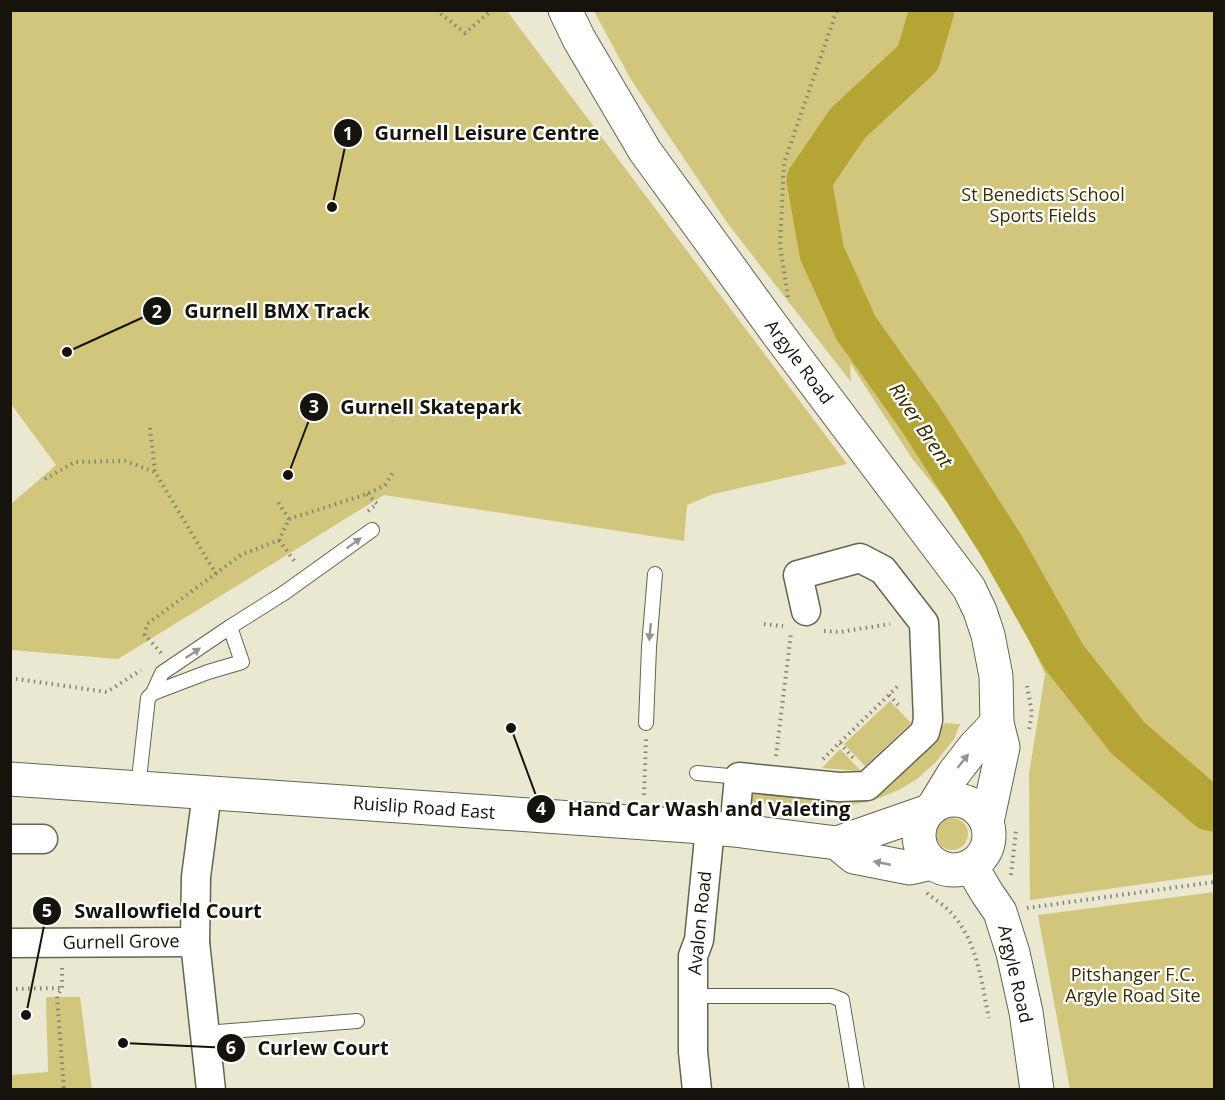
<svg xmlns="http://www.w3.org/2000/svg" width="1225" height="1100" font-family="'Open Sans',sans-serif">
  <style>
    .green { fill: #d1c67c }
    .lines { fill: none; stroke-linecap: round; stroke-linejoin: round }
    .river { stroke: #b5a535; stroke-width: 45 }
    .service-casing { stroke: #66634f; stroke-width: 16 }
    .minor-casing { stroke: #66634f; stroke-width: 31 }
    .secondary-casing { stroke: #66634f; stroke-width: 35 }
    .path { stroke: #848272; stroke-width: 4; stroke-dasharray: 1.5 4.5; stroke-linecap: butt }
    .service { stroke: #fff; stroke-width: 14 }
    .minor { stroke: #fff; stroke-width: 28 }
    .secondary { stroke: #fff; stroke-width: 33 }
    .oneway { fill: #969591 }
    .labels { text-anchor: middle; stroke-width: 4.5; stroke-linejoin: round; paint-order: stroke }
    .park-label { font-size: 18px; fill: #352e00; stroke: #fff }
    .street-label { font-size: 18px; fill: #15130b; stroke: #fff }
    .water-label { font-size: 20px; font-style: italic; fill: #332d00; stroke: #fff }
    .leader { fill: none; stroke: #15130b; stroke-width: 2 }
    .callout-dot { fill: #15130b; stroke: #fff; stroke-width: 2 }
    .mark-label { font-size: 18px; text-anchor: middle; font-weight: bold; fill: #fff }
    .callout-label { font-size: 20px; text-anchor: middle; font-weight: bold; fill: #15130b; stroke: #fff; stroke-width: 4.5; stroke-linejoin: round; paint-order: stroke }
  </style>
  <rect width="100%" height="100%" fill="#ebe8d1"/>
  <!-- green -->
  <g class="green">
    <path d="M11,10L507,11L847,464L713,494L687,505L684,541L384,495L118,659L11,650V504L56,465L11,404Z"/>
    <path d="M594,11H1214V874L1030,900L1029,774L1045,674L988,553L911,457L850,363L851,382L728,224L630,78Z"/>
    <path d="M890,701L911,723L865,766L844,744Z"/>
    <path d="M945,723L960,724L954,739L935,763L917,779L899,790L872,801L828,809L750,802L751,794L756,792L867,798L936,736Z"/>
    <path d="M840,749L861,771L822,768Z"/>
    <circle cx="952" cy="834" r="16"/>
    <path d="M1214,892V1089H1070L1038,915Z"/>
    <path d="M46,997H80L92,1089H11V1072V1075L48,1072Z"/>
  </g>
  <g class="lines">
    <!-- river -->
    <path class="river" d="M932,10L918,58L848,123L809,180L822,253L856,328L922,421L1001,545L1064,657L1128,738L1209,808L1214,809"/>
    <defs>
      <g id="service">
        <path d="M153,693L208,672L242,662L230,627"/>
        <path d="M646,723L649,647L655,574"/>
        <path d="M697,773L739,777"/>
        <path d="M138,788L148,698L153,693L162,673L230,627L284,593L372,530"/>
        <path d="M693,996H832L842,1000L857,1090"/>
        <path d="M205,1033L357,1021"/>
      </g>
      <g id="minor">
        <path d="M207,793L196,877L195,942L211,1090"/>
        <path d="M734,830L739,777L839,787L867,786L925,732L928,720L924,623L883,570L860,558L798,575L806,611"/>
        <path d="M10,839H43"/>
        <path d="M10,943L195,942"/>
        <path d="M697,1090L693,1052V956L699,940L710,828"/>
      </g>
      <g id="secondary">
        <path d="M565,10L579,39L645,151L778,334L969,588L980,611L988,635L996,676L997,723L1003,747L987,822"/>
        <path d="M10,779L689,826L734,830L837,843L926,812"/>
        <circle cx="954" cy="835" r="35"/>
        <path d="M935,804L954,773L975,746L997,723"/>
        <path d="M837,843L854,857L910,868L932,863"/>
        <path d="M971,866L987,893L1000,912L1013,953L1026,1012L1037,1090"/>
      </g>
    </defs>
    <!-- service casing -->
    <use href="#service" class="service-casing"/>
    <!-- minor casing -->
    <use href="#minor" class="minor-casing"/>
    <!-- secondary casing -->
    <use href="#secondary" class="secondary-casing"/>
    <!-- path -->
    <g class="path">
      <path d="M436,10L465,33L492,10"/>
      <path d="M788,297L780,245L784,163L837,10"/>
      <path d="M150,428L155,472L216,574"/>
      <path d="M45,479L75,462L125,461L155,472"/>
      <path d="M367,494L377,504L368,511"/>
      <path d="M289,519L367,494L385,485L394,471"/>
      <path d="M279,540L295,562"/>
      <path d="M764,624L783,626"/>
      <path d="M824,631L840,632L890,624"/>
      <path d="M161,653L145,635L147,624L241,555L279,540L289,519L278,502"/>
      <path d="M10,678L107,692L141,670"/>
      <path d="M1027,686L1032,713L1029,729"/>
      <path d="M889,695L901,708"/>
      <path d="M840,743L855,760"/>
      <path d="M776,756L791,633"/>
      <path d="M823,759L899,685"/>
      <path d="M644,795L646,739"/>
      <path d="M1011,875L1016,831"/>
      <path d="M927,893C935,900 946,906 952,914C978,942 981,982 989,1018"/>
      <path d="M1027,908L1214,882"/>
      <path d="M62,968V988L57,996L64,1090"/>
      <path d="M10,989L61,988"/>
    </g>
    <!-- service -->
    <use href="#service" class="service"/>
    <!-- minor -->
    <use href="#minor" class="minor"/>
    <!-- secondary -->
    <use href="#secondary" class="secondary"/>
  </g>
  <!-- one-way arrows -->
  <defs><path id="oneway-solid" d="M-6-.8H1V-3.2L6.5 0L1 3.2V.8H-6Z" transform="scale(1.5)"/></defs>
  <g class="oneway">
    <use href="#oneway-solid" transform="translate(354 543) rotate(-36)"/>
    <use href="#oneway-solid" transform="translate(650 632) rotate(95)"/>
    <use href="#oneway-solid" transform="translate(193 653) rotate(-34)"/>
    <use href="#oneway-solid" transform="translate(963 761) rotate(-52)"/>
    <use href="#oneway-solid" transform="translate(882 863) rotate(-169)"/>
  </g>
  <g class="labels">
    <!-- park labels -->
    <g class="park-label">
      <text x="1043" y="201">St Benedicts School<tspan x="1043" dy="21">Sports Fields</tspan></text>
      <text x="1133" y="981">Pitshanger F.C.<tspan x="1133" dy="21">Argyle Road Site</tspan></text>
    </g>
    <!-- street labels -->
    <g class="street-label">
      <text transform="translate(799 362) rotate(53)" y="6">Argyle Road</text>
      <text transform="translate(424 808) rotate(4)" y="6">Ruislip Road East</text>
      <text transform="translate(700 923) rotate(-84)" y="6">Avalon Road</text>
      <text transform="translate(121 942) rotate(-1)" y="6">Gurnell Grove</text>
      <text transform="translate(1015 974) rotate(77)" y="6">Argyle Road</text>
    </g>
    <!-- water labels -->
    <g class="water-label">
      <text transform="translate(921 425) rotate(56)" y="7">River Brent</text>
    </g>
  </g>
  <!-- callouts -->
  <path class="leader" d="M332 207L348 133M67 352L157 311M288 475L314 407M511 728L541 809M26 1015L47 911M123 1043L231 1048"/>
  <g class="callout-dot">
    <circle cx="332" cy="207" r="6"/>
    <circle cx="67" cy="352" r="6"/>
    <circle cx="288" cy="475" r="6"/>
    <circle cx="511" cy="728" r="6"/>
    <circle cx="26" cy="1015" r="6"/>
    <circle cx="123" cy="1043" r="6"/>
    <circle cx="348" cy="133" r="15"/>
    <circle cx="157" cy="311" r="15"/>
    <circle cx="314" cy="407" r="15"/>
    <circle cx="541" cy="809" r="15"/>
    <circle cx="47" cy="911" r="15"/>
    <circle cx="231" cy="1048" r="15"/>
  </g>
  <g class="mark-label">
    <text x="348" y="140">1</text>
    <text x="157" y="318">2</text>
    <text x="314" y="413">3</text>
    <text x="541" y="815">4</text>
    <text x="47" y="917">5</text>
    <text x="231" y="1054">6</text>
  </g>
  <g class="callout-label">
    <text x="487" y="140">Gurnell Leisure Centre</text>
    <text x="277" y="318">Gurnell BMX Track</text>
    <text x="431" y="414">Gurnell Skatepark</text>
    <text x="709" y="816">Hand Car Wash and Valeting</text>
    <text x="168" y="918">Swallowfield Court</text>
    <text x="323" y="1055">Curlew Court</text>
  </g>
  <!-- border -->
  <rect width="1225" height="1100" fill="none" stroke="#15130b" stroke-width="24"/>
</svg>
